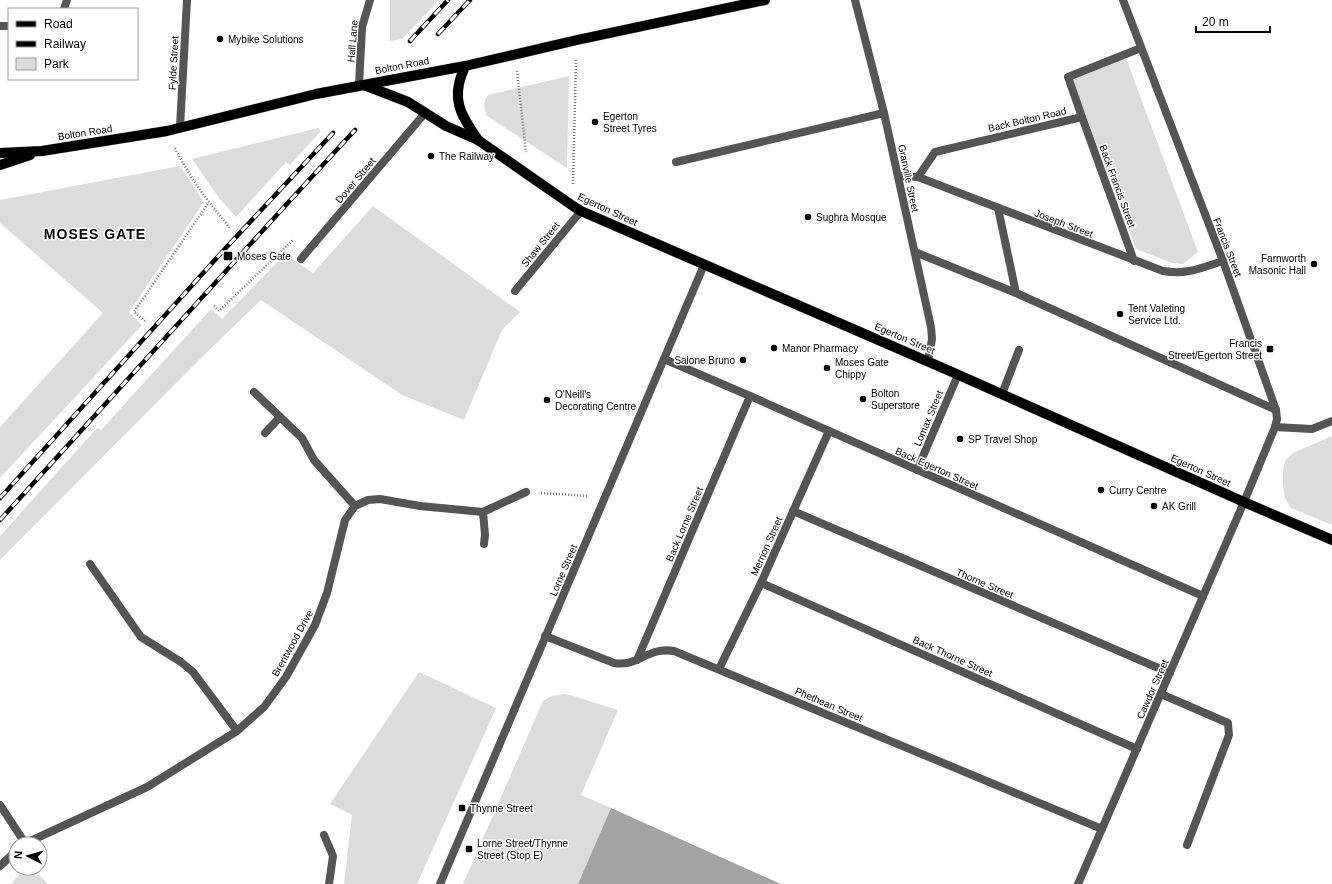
<svg xmlns="http://www.w3.org/2000/svg" width="1332" height="884" font-family="Helvetica,sans-serif">
  <style>
    .green { fill: #dcdcdc }
    .water { fill: #a3a3a3 }
    .lines { fill: none; stroke-linecap: round; stroke-linejoin: round }
    .primary-casing { stroke: #dbdbdb; stroke-width: 11 }
    .path { stroke: #777; stroke-width: 2.5; stroke-dasharray: 1 2; stroke-linecap: butt }
    .service { stroke: #555; stroke-width: 8 }
    .minor { stroke: #555; stroke-width: 8 }
    .tertiary { stroke: #555; stroke-width: 8 }
    .primary { stroke: #000; stroke-width: 10 }
    .rail-casing { stroke: #000; stroke-width: 4.5 }
    .rail { stroke: #fff; stroke-width: 3; stroke-dasharray: 9; stroke-linecap: butt }
    .poi-dot { fill: #000; stroke: #fff; stroke-width: 1.5 }
    .labels { text-anchor: middle; stroke-width: 3; stroke-linejoin: round; paint-order: stroke }
    .poi-label { font-size: 10px; fill: #000; stroke: #fff; text-anchor: start }
    .street-label { font-size: 10px; fill: #000; stroke: #fff }
    .district-label { font-size: 14px; font-weight: bold; letter-spacing: 1px; fill: #000; stroke: #fff }
  </style>
  <rect width="100%" height="100%" fill="#fff"/>
  <!-- green -->
  <g class="green">
    <path d="M390,0H439L402,39L390,41Z"/>
    <path d="M1126,58L1198,252L1183,264L1172,263L1136,249L1072,79Z"/>
    <path d="M569,76L567,168L487,116C483,107 483,103 488,95Z"/>
    <path d="M318,128L321,131L290,165L286,162L236,217L219,198L192,159Z"/>
    <path d="M180,166L204,202L129,312L142,325L0,478V427L103,313L0,223V200Z"/>
    <path d="M373,206L520,312L502,330L464,420L402,395L261,300L198,361L0,560V536L97,428L101,430L211,309L222,319L285,254L313,273Z"/>
    <path d="M1332,436V525L1291,508L1285,498L1283,485V471L1285,461L1293,453Z"/>
    <path d="M419,672L496,708L417,884H344L352,815L330,804Z"/>
    <path d="M565,694L574,696L618,710L581,795L611,808L578,884H463L543,701L552,696Z"/>
    <path d="M25,868H32L48,884H11Z"/>
  </g>
  <!-- water -->
  <path class="water" d="M611,808L781,884H578Z"/>
  <g class="lines">
    <defs>
      <g id="primary">
        <path d="M465,66C463,72 460,78 459,84C454,107 466,122 478,140"/>
        <path d="M364,85L408,102L446,126L478,140L573,206L581,211L952,372L1244,502L1332,540"/>
        <path d="M0,153L42,151L167,131L316,94L465,66L577,40L765,0"/>
        <path d="M0,165L30,155"/>
      </g>
    </defs>
    <!-- primary casing -->
    <use href="#primary" class="primary-casing"/>
    <!-- path -->
    <g class="path">
      <path d="M517,71L526,152"/>
      <path d="M175,148C189,177 209,203 230,228"/>
      <path d="M573,184L576,59"/>
      <path d="M214,306L219,311L293,240"/>
      <path d="M145,321L134,312L209,202"/>
      <path d="M541,493L588,496"/>
    </g>
    <!-- service -->
    <g class="service">
      <path d="M64,9L67,0"/>
      <path d="M0,26H9"/>
      <path d="M1082,117L1134,261"/>
      <path d="M676,162L884,113"/>
      <path d="M918,177L935,152L1082,117L1068,77L1141,48"/>
      <path d="M998,208L1016,293"/>
      <path d="M915,252L1016,293L1276,410"/>
      <path d="M301,259L425,113"/>
      <path d="M515,291L581,211"/>
      <path d="M664,359L750,396L1203,596"/>
      <path d="M1002,394L1019,350"/>
      <path d="M1275,427L1312,429L1332,421"/>
      <path d="M917,470L958,375"/>
      <path d="M761,583L1137,749"/>
      <path d="M637,660L750,396"/>
      <path d="M1161,694L1228,723L1229,735L1187,845"/>
      <path d="M324,835L333,856L329,884"/>
    </g>
    <!-- minor -->
    <g class="minor">
      <path d="M855,0L884,113L931,327L932,339L928,361"/>
      <path d="M359,85L362,27L370,0"/>
      <path d="M180,127L187,0"/>
      <path d="M898,176L918,177L1163,271C1187,275 1201,268 1223,261"/>
      <path d="M254,392L302,438L314,460L355,506"/>
      <path d="M265,433L280,417"/>
      <path d="M793,511L1170,673"/>
      <path d="M484,544L485,535L483,512L526,492"/>
      <path d="M90,564L141,637L181,662L193,672L237,731"/>
      <path d="M545,636L614,663C631,666 640,657 655,652C662,650 668,650 674,651L1102,829"/>
      <path d="M719,669L761,583L829,431"/>
      <path d="M0,805L25,843"/>
      <path d="M24,844L147,787L237,731L264,707L286,677L315,625L327,593L345,520L355,506L368,500L380,499L420,506L483,512"/>
      <path d="M0,866L16,851"/>
      <path d="M1078,884L1244,502L1275,427L1277,419L1276,410L1223,261L1123,0"/>
    </g>
    <!-- tertiary -->
    <path class="tertiary" d="M440,884L704,265"/>
    <!-- primary -->
    <use href="#primary" class="primary"/>
    <defs>
      <g id="rail">
        <path d="M438,34L470,0"/>
        <path d="M410,41L448,0"/>
        <path d="M0,498L223,251L333,133"/>
        <path d="M0,520L285,206L355,130"/>
      </g>
    </defs>
    <!-- rail casing -->
    <use href="#rail" class="rail-casing"/>
    <!-- rail -->
    <use href="#rail" class="rail"/>
  </g>
  <!-- markers -->
  <g class="poi-dot">
    <circle cx="220" cy="39" r="4"/>
    <circle cx="595" cy="122" r="4"/>
    <circle cx="431" cy="156" r="4"/>
    <circle cx="808" cy="217" r="4"/>
    <rect x="223" y="251" width="10" height="10" rx="2"/>
    <circle cx="1314" cy="264" r="4"/>
    <circle cx="1120" cy="314" r="4"/>
    <circle cx="774" cy="348" r="4"/>
    <rect x="1266" y="345" width="8" height="8" rx="2"/>
    <circle cx="743" cy="360" r="4"/>
    <circle cx="827" cy="368" r="4"/>
    <circle cx="863" cy="399" r="4"/>
    <circle cx="547" cy="400" r="4"/>
    <circle cx="960" cy="439" r="4"/>
    <circle cx="1101" cy="490" r="4"/>
    <circle cx="1154" cy="506" r="4"/>
    <rect x="458" y="804" width="8" height="8" rx="2"/>
    <rect x="465" y="845" width="8" height="8" rx="2"/>
  </g>
  <g class="labels">
    <!-- poi labels -->
    <g class="poi-label">
      <text x="228" y="43">Mybike Solutions</text>
      <text x="603" y="120">Egerton<tspan x="603" dy="12">Street Tyres</tspan></text>
      <text x="439" y="160">The Railway</text>
      <text x="816" y="221">Sughra Mosque</text>
      <text x="237" y="260">Moses Gate</text>
      <text x="1306" y="262" text-anchor="end">Farnworth<tspan x="1306" dy="12">Masonic Hall</tspan></text>
      <text x="1128" y="312">Tent Valeting<tspan x="1128" dy="12">Service Ltd.</tspan></text>
      <text x="1262" y="347" text-anchor="end">Francis<tspan x="1262" dy="12">Street/Egerton Street</tspan></text>
      <text x="782" y="352">Manor Pharmacy</text>
      <text x="735" y="364" text-anchor="end">Salone Bruno</text>
      <text x="835" y="366">Moses Gate<tspan x="835" dy="12">Chippy</tspan></text>
      <text x="871" y="397">Bolton<tspan x="871" dy="12">Superstore</tspan></text>
      <text x="555" y="398">O'Neill's<tspan x="555" dy="12">Decorating Centre</tspan></text>
      <text x="968" y="443">SP Travel Shop</text>
      <text x="1109" y="494">Curry Centre</text>
      <text x="1162" y="510">AK Grill</text>
      <text x="470" y="812">Thynne Street</text>
      <text x="477" y="847">Lorne Street/Thynne<tspan x="477" dy="12">Street (Stop E)</tspan></text>
    </g>
    <!-- street labels -->
    <g class="street-label">
      <text transform="translate(352 41) rotate(-85)" y="4">Hall Lane</text>
      <text transform="translate(173 63) rotate(-87)" y="4">Fylde Street</text>
      <text transform="translate(402 65) rotate(-11)" y="4">Bolton Road</text>
      <text transform="translate(1027 119) rotate(-13)" y="4">Back Bolton Road</text>
      <text transform="translate(85 132) rotate(-9)" y="4">Bolton Road</text>
      <text transform="translate(909 178) rotate(78)" y="4">Granville Street</text>
      <text transform="translate(355 180) rotate(-50)" y="4">Dover Street</text>
      <text transform="translate(1118 186) rotate(70)" y="4">Back Francis Street</text>
      <text transform="translate(608 209) rotate(25)" y="4">Egerton Street</text>
      <text transform="translate(1064 223) rotate(21)" y="4">Joseph Street</text>
      <text transform="translate(540 244) rotate(-51)" y="4">Shaw Street</text>
      <text transform="translate(1228 247) rotate(69)" y="4">Francis Street</text>
      <text transform="translate(905 338) rotate(23)" y="4">Egerton Street</text>
      <text transform="translate(928 418) rotate(-67)" y="4">Lomax Street</text>
      <text transform="translate(937 468) rotate(24)" y="4">Back Egerton Street</text>
      <text transform="translate(1201 470) rotate(24)" y="4">Egerton Street</text>
      <text transform="translate(684 524) rotate(-67)" y="4">Back Lorne Street</text>
      <text transform="translate(766 546) rotate(-66)" y="4">Merrion Street</text>
      <text transform="translate(563 570) rotate(-67)" y="4">Lorne Street</text>
      <text transform="translate(985 583) rotate(23)" y="4">Thorne Street</text>
      <text transform="translate(292 643) rotate(-61)" y="4">Brentwood Drive</text>
      <text transform="translate(953 656) rotate(24)" y="4">Back Thorne Street</text>
      <text transform="translate(1152 689) rotate(-66)" y="4">Cawdor Street</text>
      <text transform="translate(829 704) rotate(23)" y="4">Phethean Street</text>
    </g>
    <!-- district labels -->
    <g class="district-label">
      <text x="95" y="239">MOSES GATE</text>
    </g>
  </g>
  <!-- legend -->
  <rect x="8" y="8" width="130" height="72" fill="#ffffff" stroke="#999999"/>
  <rect x="16" y="21" width="20" height="6" fill="#000000" stroke="#999999"/>
  <text x="44" y="28" font-size="12" fill="#000000">Road</text>
  <rect x="16" y="41" width="20" height="6" fill="#000000" stroke="#999999"/>
  <text x="44" y="48" font-size="12" fill="#000000">Railway</text>
  <rect x="16" y="58" width="20" height="12" fill="#dcdcdc" stroke="#999999"/>
  <text x="44" y="68" font-size="12" fill="#000000">Park</text>
  <!-- north arrow -->
  <g transform="translate(28 856) rotate(276)"><circle r="19" fill="#ffffff" stroke="#999999"/>
  <path d="M0-3L7 15L0 10L-7 15Z" fill="#000000"/>
  <text y="-6" font-size="11" font-weight="bold" text-anchor="middle" fill="#000000">N</text>
  </g>
  <!-- scale -->
  <path d="M1196 26v6h74v-6" fill="none" stroke="#000000" stroke-width="2"/>
  <text x="1202" y="26" font-size="12" fill="#000000" stroke="#ffffff" stroke-width="3" paint-order="stroke">20 m</text>
</svg>
